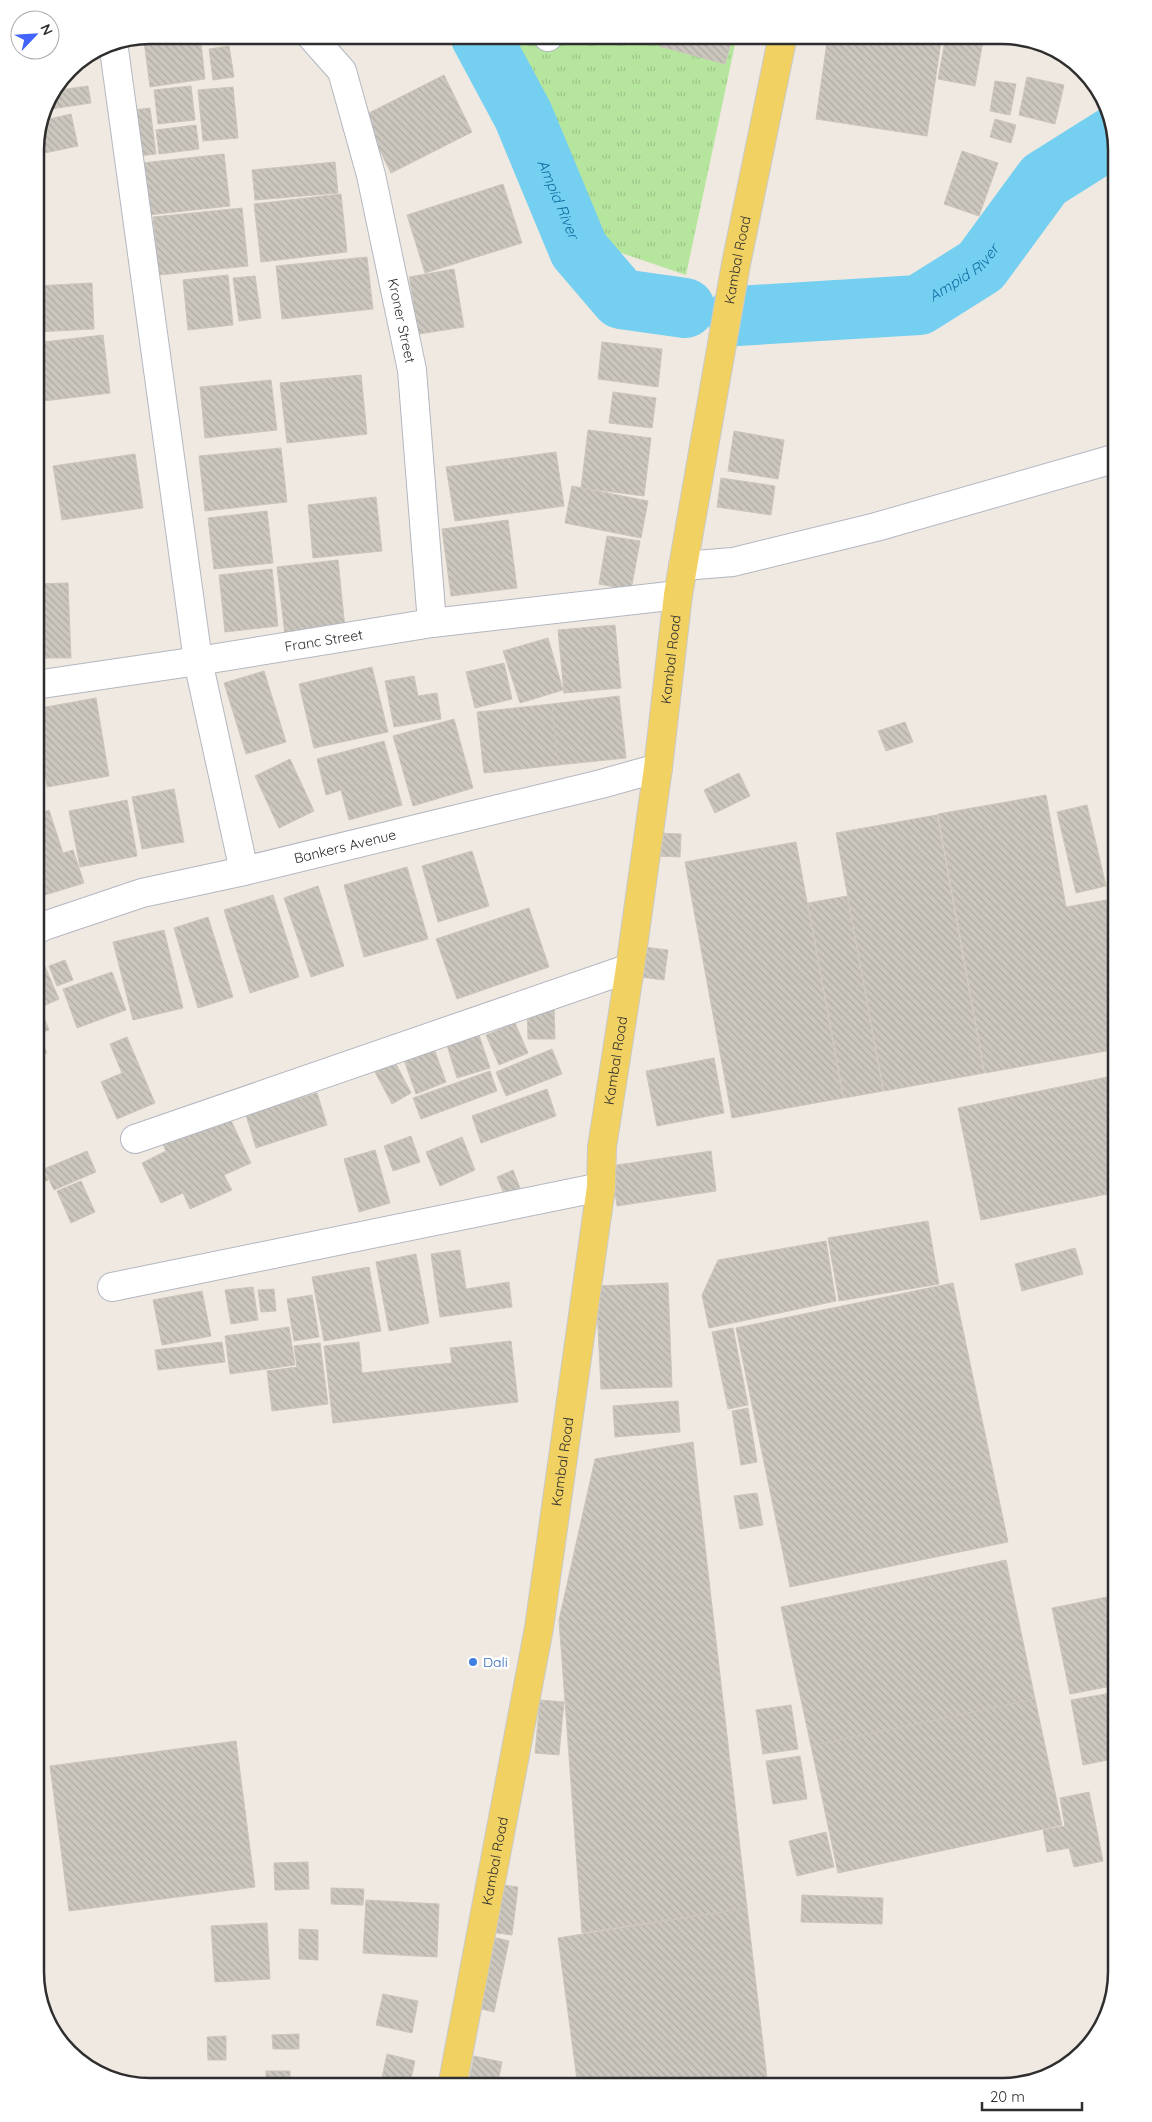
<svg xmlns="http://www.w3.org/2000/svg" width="1152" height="2122" font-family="Quicksand,sans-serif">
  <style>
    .grass { fill: url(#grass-tufts) }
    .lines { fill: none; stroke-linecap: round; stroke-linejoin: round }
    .river { stroke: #75cff0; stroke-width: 60 }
    .building { fill: url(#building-back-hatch); stroke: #cbc5ba }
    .minor-casing { stroke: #b4b7c1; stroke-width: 30 }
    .major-casing { stroke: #c9c9c9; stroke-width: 30 }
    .minor { stroke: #fff; stroke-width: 28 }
    .major { stroke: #f2d163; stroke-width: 28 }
    .shop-dot { fill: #3f7fe0; stroke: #fff; stroke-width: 2 }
    .labels { text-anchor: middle; stroke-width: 5; stroke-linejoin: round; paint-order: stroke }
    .street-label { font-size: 14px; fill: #2e2e2e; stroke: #fff }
    .shop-label { font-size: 14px; fill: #366cbe; stroke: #fff; text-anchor: start }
    .water-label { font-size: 15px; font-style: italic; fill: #0d6fa3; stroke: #fff }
    .rim { fill: none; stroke: #2e2e2e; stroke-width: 2.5 }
  </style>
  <defs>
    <pattern id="grass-tufts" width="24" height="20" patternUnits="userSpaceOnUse" patternTransform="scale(1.25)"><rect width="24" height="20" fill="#b6e59e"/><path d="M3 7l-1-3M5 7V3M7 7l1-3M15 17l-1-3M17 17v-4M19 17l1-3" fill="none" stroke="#9dc588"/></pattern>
    <pattern id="building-back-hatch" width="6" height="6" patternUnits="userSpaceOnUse" patternTransform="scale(1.25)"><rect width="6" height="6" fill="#cbc7bf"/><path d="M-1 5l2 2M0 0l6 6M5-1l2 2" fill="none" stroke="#afaba4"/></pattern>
  </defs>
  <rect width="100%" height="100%" fill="#efe9e1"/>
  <!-- grass -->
  <path class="grass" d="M503,35H737L686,275L592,243Z"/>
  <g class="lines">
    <!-- river -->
    <g class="river">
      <path id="s1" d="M480,35L523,115L579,250L621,299L685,308"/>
      <path id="s2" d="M737,316L919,305L981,266L1044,180L1114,136"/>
    </g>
  </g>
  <!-- building -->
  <g class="building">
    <path d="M187,35H200L205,79L150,87L144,41Z"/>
    <path d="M662,35H733L725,64L659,46Z"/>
    <path d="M828,35H942L927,136L816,119Z"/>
    <path d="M946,35H984L975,86L938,79Z"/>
    <path d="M229,46L234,77L213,80L209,49Z"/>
    <path d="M444,75L472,132L391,173L363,116Z"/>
    <path d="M1027,77L1064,85L1055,124L1019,115Z"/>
    <path d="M995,81L1016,84L1010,115L990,111Z"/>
    <path d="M88,86L91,103L44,110L47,100L53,91Z"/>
    <path d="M191,86L195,120L158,124L154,90Z"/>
    <path d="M233,87L238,138L203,141L198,90Z"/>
    <path d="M150,108L156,154L138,156L133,110Z"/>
    <path d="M71,114L78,146L35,155V143L41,121Z"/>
    <path d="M995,119L1016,125L1011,143L990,137Z"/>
    <path d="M196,125L199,149L159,154L156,130Z"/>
    <path d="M962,151L998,163L979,216L944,204Z"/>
    <path d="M224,154L230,206L148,215L142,163Z"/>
    <path d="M335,162L338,193L255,200L252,170Z"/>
    <path d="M503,184L522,243L425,273L407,215Z"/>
    <path d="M341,194L347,252L261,262L254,204Z"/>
    <path d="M242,208L248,266L159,275L153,217Z"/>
    <path d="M367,257L373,309L282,319L276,266Z"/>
    <path d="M454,269L464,327L419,334L409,277Z"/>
    <path d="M228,275L233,325L188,330L183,280Z"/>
    <path d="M255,276L261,318L239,321L233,278Z"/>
    <path d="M92,283L94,329L35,332V286Z"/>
    <path d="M103,335L110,393L35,402V343Z"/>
    <path d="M602,342L662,349L658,387L598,379Z"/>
    <path d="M361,375L367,434L287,443L280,383Z"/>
    <path d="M271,380L277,430L205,438L200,387Z"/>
    <path d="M613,392L656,398L652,428L609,423Z"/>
    <path d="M588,430L651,438L644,496L581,488Z"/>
    <path d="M734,431L784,440L778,479L728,471Z"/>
    <path d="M281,448L287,502L205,511L199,456Z"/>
    <path d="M556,452L564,506L455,521L446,467Z"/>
    <path d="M135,454L143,508L62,520L53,466Z"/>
    <path d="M721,478L775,486L771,515L717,507Z"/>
    <path d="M572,486L648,501L641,538L565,523Z"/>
    <path d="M376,497L382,551L313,558L308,505Z"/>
    <path d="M267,511L273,563L214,569L208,518Z"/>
    <path d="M508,520L517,588L451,596L442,529Z"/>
    <path d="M607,536L640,541L631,590L599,584Z"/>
    <path d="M338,560L345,628L285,635L277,567Z"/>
    <path d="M272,569L278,626L225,632L219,575Z"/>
    <path d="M68,583L71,658H35V584Z"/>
    <path d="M615,625L621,688L564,693L558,630Z"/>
    <path d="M548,638L563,690L520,703L503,651Z"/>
    <path d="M504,663L512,699L475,708L466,672Z"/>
    <path d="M372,667L388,732L314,748L299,684Z"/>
    <path d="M264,671L286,742L246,754L224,683Z"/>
    <path d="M414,676L418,696L437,693L441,719L394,727L385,681Z"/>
    <path d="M619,696L626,758L558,765L552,704Z"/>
    <path d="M96,698L109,776L47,787L35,709Z"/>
    <path d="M552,704L558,765L484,773L477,712Z"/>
    <path d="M454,719L473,788L413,806L393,736Z"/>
    <path d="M905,722L913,742L886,751L878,731Z"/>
    <path d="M384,741L402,805L349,820L341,790L326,795L317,759Z"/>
    <path d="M290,759L314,811L279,828L255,776Z"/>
    <path d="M739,773L750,796L715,813L704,790Z"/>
    <path d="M174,789L184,842L142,849L132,797Z"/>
    <path d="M1046,795L1066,907L1106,900L1117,960V1049L985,1073L938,814Z"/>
    <path d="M127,800L137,856L80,867L69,811Z"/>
    <path d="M1087,805L1106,886L1076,893L1057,812Z"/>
    <path d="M49,810L63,853L73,850L84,883L35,898V815Z"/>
    <path d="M937,815L984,1073L884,1091L836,833Z"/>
    <path d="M657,833L681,834L680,857L656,856Z"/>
    <path d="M796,842L843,1098L732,1118L685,862Z"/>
    <path d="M472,851L489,906L438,922L422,866Z"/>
    <path d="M407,867L428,939L364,957L344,885Z"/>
    <path d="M318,886L344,966L311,977L284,898Z"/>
    <path d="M273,895L299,977L250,993L224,910Z"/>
    <path d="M847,896L883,1091L844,1098L808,903Z"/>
    <path d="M529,908L549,967L457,999L436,939Z"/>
    <path d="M208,917L233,997L198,1008L174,928Z"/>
    <path d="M164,930L183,1008L133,1020L113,942Z"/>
    <path d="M644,947L668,950L664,980L640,977Z"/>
    <path d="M65,960L73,980L57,986L49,966Z"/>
    <path d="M43,962L59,999L39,1008L35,998V965Z"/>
    <path d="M112,972L126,1010L77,1028L63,989Z"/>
    <path d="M527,1006H554L555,1039H528Z"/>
    <path d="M42,1012L49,1030L38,1034L47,1053L35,1058V1014Z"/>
    <path d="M515,1023L528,1053L499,1065L486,1035Z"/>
    <path d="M479,1035L490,1068L457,1078L447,1045Z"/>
    <path d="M127,1037L155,1103L117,1119L101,1082L122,1073L110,1044Z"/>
    <path d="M433,1046L446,1082L416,1094L403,1057Z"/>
    <path d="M552,1049L562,1074L506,1096L496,1072Z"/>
    <path d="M714,1058L724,1113L657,1126L646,1071Z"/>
    <path d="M395,1062L411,1093L392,1104L375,1072Z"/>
    <path d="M490,1071L497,1091L421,1119L413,1098Z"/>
    <path d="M1117,1075V1192L981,1220L958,1108Z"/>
    <path d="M547,1089L556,1116L481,1143L472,1116Z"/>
    <path d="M317,1093L327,1125L256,1148L246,1115Z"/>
    <path d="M227,1112L251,1163L224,1175L232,1190L190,1209L183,1193L161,1203L142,1163L166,1151L162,1142Z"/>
    <path d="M411,1136L420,1162L393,1171L384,1146Z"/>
    <path d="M462,1137L475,1170L440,1186L426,1152Z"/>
    <path d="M375,1150L390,1203L359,1212L344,1159Z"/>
    <path d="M87,1151L96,1172L54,1190L44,1169Z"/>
    <path d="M711,1151L716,1191L617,1206L611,1166Z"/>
    <path d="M38,1161L48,1180L35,1187V1162Z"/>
    <path d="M513,1170L520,1188L504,1194L497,1177Z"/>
    <path d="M81,1181L95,1212L71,1223L57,1191Z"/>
    <path d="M928,1221L939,1284L839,1301L828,1238Z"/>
    <path d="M826,1241L836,1301L709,1328L702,1295L718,1260Z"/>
    <path d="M1075,1248L1083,1274L1022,1291L1015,1264Z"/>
    <path d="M460,1250L466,1289L509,1282L512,1307L440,1317L431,1254Z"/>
    <path d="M416,1254L429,1323L389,1331L376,1262Z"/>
    <path d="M369,1267L381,1331L324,1341L312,1277Z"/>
    <path d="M668,1283L672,1387L601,1389L596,1286Z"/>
    <path d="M953,1283L1008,1542L790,1587L736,1328Z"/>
    <path d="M253,1287L258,1320L231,1324L225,1290Z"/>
    <path d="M274,1289L276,1311L261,1312L258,1290Z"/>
    <path d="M202,1291L211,1336L162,1345L153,1300Z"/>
    <path d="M312,1295L319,1337L294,1341L287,1299Z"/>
    <path d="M289,1327L295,1365L230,1374L225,1336Z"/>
    <path d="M733,1328L748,1405L728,1409L712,1332Z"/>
    <path d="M511,1341L518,1402L333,1423L324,1346L359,1342L362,1373L452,1363L450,1348Z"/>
    <path d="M222,1342L225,1362L158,1370L155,1350Z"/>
    <path d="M320,1343L328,1404L272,1411L267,1371L297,1367L294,1346Z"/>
    <path d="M678,1401L680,1432L615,1437L613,1406Z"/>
    <path d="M748,1408L757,1462L741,1465L732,1411Z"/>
    <path d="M693,1442L747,1908L582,1933L559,1620L595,1459Z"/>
    <path d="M757,1493L763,1525L740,1529L734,1496Z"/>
    <path d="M1117,1542V1573L1110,1544Z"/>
    <path d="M1006,1560L1035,1699L811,1746L781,1607Z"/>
    <path d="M1112,1596L1117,1619V1685L1070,1694L1052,1608Z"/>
    <path d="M1117,1692V1758L1083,1765L1071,1700Z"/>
    <path d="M1035,1699L1062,1825L838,1873L811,1746Z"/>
    <path d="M540,1700L564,1702L559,1755L535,1753Z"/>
    <path d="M791,1705L798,1749L763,1754L756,1710Z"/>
    <path d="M236,1741L255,1887L69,1911L50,1766Z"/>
    <path d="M800,1756L807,1799L773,1804L766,1761Z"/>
    <path d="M1089,1792L1103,1861L1074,1867L1069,1848L1047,1852L1043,1830L1065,1826L1060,1798Z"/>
    <path d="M826,1832L834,1867L797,1876L789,1841Z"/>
    <path d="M308,1862L309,1889L275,1890L274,1863Z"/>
    <path d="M496,1884L518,1887L512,1935L490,1932Z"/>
    <path d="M331,1888L364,1889L363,1905L331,1904Z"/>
    <path d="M802,1895L883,1898L882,1924L801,1922Z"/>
    <path d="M366,1900L439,1904L437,1957L363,1953Z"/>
    <path d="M747,1908L768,2087H578L558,1938Z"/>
    <path d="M267,1923L270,1979L215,1982L211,1926Z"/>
    <path d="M299,1929L318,1930V1960L299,1959Z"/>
    <path d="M489,1936L509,1941L494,2012L474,2007Z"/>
    <path d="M383,1994L418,2001L412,2033L376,2025Z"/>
    <path d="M299,2034V2049H273L272,2035Z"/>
    <path d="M226,2036V2060H208L207,2037Z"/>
    <path d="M387,2054L415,2061L409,2087H380Z"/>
    <path d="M474,2056L502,2062L497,2087H468Z"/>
    <rect x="266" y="2071" width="24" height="16"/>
  </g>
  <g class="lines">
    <defs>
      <g id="minor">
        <path id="s3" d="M310,35L342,71L371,175L412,370L432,623"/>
        <path d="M548,37L549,35"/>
        <path d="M113,42L198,661L244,871"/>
        <path d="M683,566L733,562L876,527L1117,458"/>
        <path id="s4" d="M35,685L198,661L432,623L678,595"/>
        <path id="s5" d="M35,931L44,926L142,893L244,871L601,784L658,768"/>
        <path d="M135,1139L630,968"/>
        <path d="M112,1287L601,1187"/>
      </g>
      <g id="major">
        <path id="s6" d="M452,2087L539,1628L601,1187L602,1147L630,968L658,768L678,595L736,264L783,35"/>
      </g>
    </defs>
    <!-- minor casing -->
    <use href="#minor" class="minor-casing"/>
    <!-- major casing -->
    <use href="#major" class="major-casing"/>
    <!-- minor -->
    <use href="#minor" class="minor"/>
    <!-- major -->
    <use href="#major" class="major"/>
  </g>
  <!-- markers -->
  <circle class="shop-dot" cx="473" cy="1662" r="5"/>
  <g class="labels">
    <!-- street labels -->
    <g class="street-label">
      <text dy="5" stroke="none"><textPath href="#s6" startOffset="1850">Kambal Road</textPath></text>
      <text dy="5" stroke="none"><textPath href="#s3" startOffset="305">Kroner Street</textPath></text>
      <text dy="5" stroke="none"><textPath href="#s4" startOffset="292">Franc Street</textPath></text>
      <text dy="5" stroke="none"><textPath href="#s6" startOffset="1445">Kambal Road</textPath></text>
      <text dy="5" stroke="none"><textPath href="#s5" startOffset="322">Bankers Avenue</textPath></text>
      <text dy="5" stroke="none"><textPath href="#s6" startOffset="1040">Kambal Road</textPath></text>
      <text dy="5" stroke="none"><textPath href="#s6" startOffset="635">Kambal Road</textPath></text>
      <text dy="5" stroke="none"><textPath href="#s6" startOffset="230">Kambal Road</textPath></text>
    </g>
    <!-- shop labels -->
    <g class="shop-label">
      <text x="483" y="1667">Dali</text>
    </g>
    <!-- water labels -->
    <g class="water-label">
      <text dy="5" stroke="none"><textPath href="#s1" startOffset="182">Ampid River</textPath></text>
      <text dy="5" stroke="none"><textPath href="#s2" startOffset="238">Ampid River</textPath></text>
    </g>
  </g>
  <!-- crop -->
  <path d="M0 0H1152V2122H0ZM150 44H1002A106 106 0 0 1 1108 150V1972A106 106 0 0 1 1002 2078H150A106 106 0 0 1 44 1972V150A106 106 0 0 1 150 44Z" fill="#fff" fill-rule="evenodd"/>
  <path class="rim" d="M150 44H1002A106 106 0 0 1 1108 150V1972A106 106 0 0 1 1002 2078H150A106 106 0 0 1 44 1972V150A106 106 0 0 1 150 44Z"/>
  <!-- north arrow -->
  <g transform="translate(35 35) rotate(65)"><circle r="24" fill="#ffffff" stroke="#ababab"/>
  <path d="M0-4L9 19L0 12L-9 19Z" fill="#4264fb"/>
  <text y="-8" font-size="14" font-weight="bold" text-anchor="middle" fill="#2e2e2e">N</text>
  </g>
  <!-- scale -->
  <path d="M982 2102v8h100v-8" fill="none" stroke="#2e2e2e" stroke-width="2.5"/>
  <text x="990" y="2102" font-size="15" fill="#2e2e2e" stroke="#ffffff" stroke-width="4" paint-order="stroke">20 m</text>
</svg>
